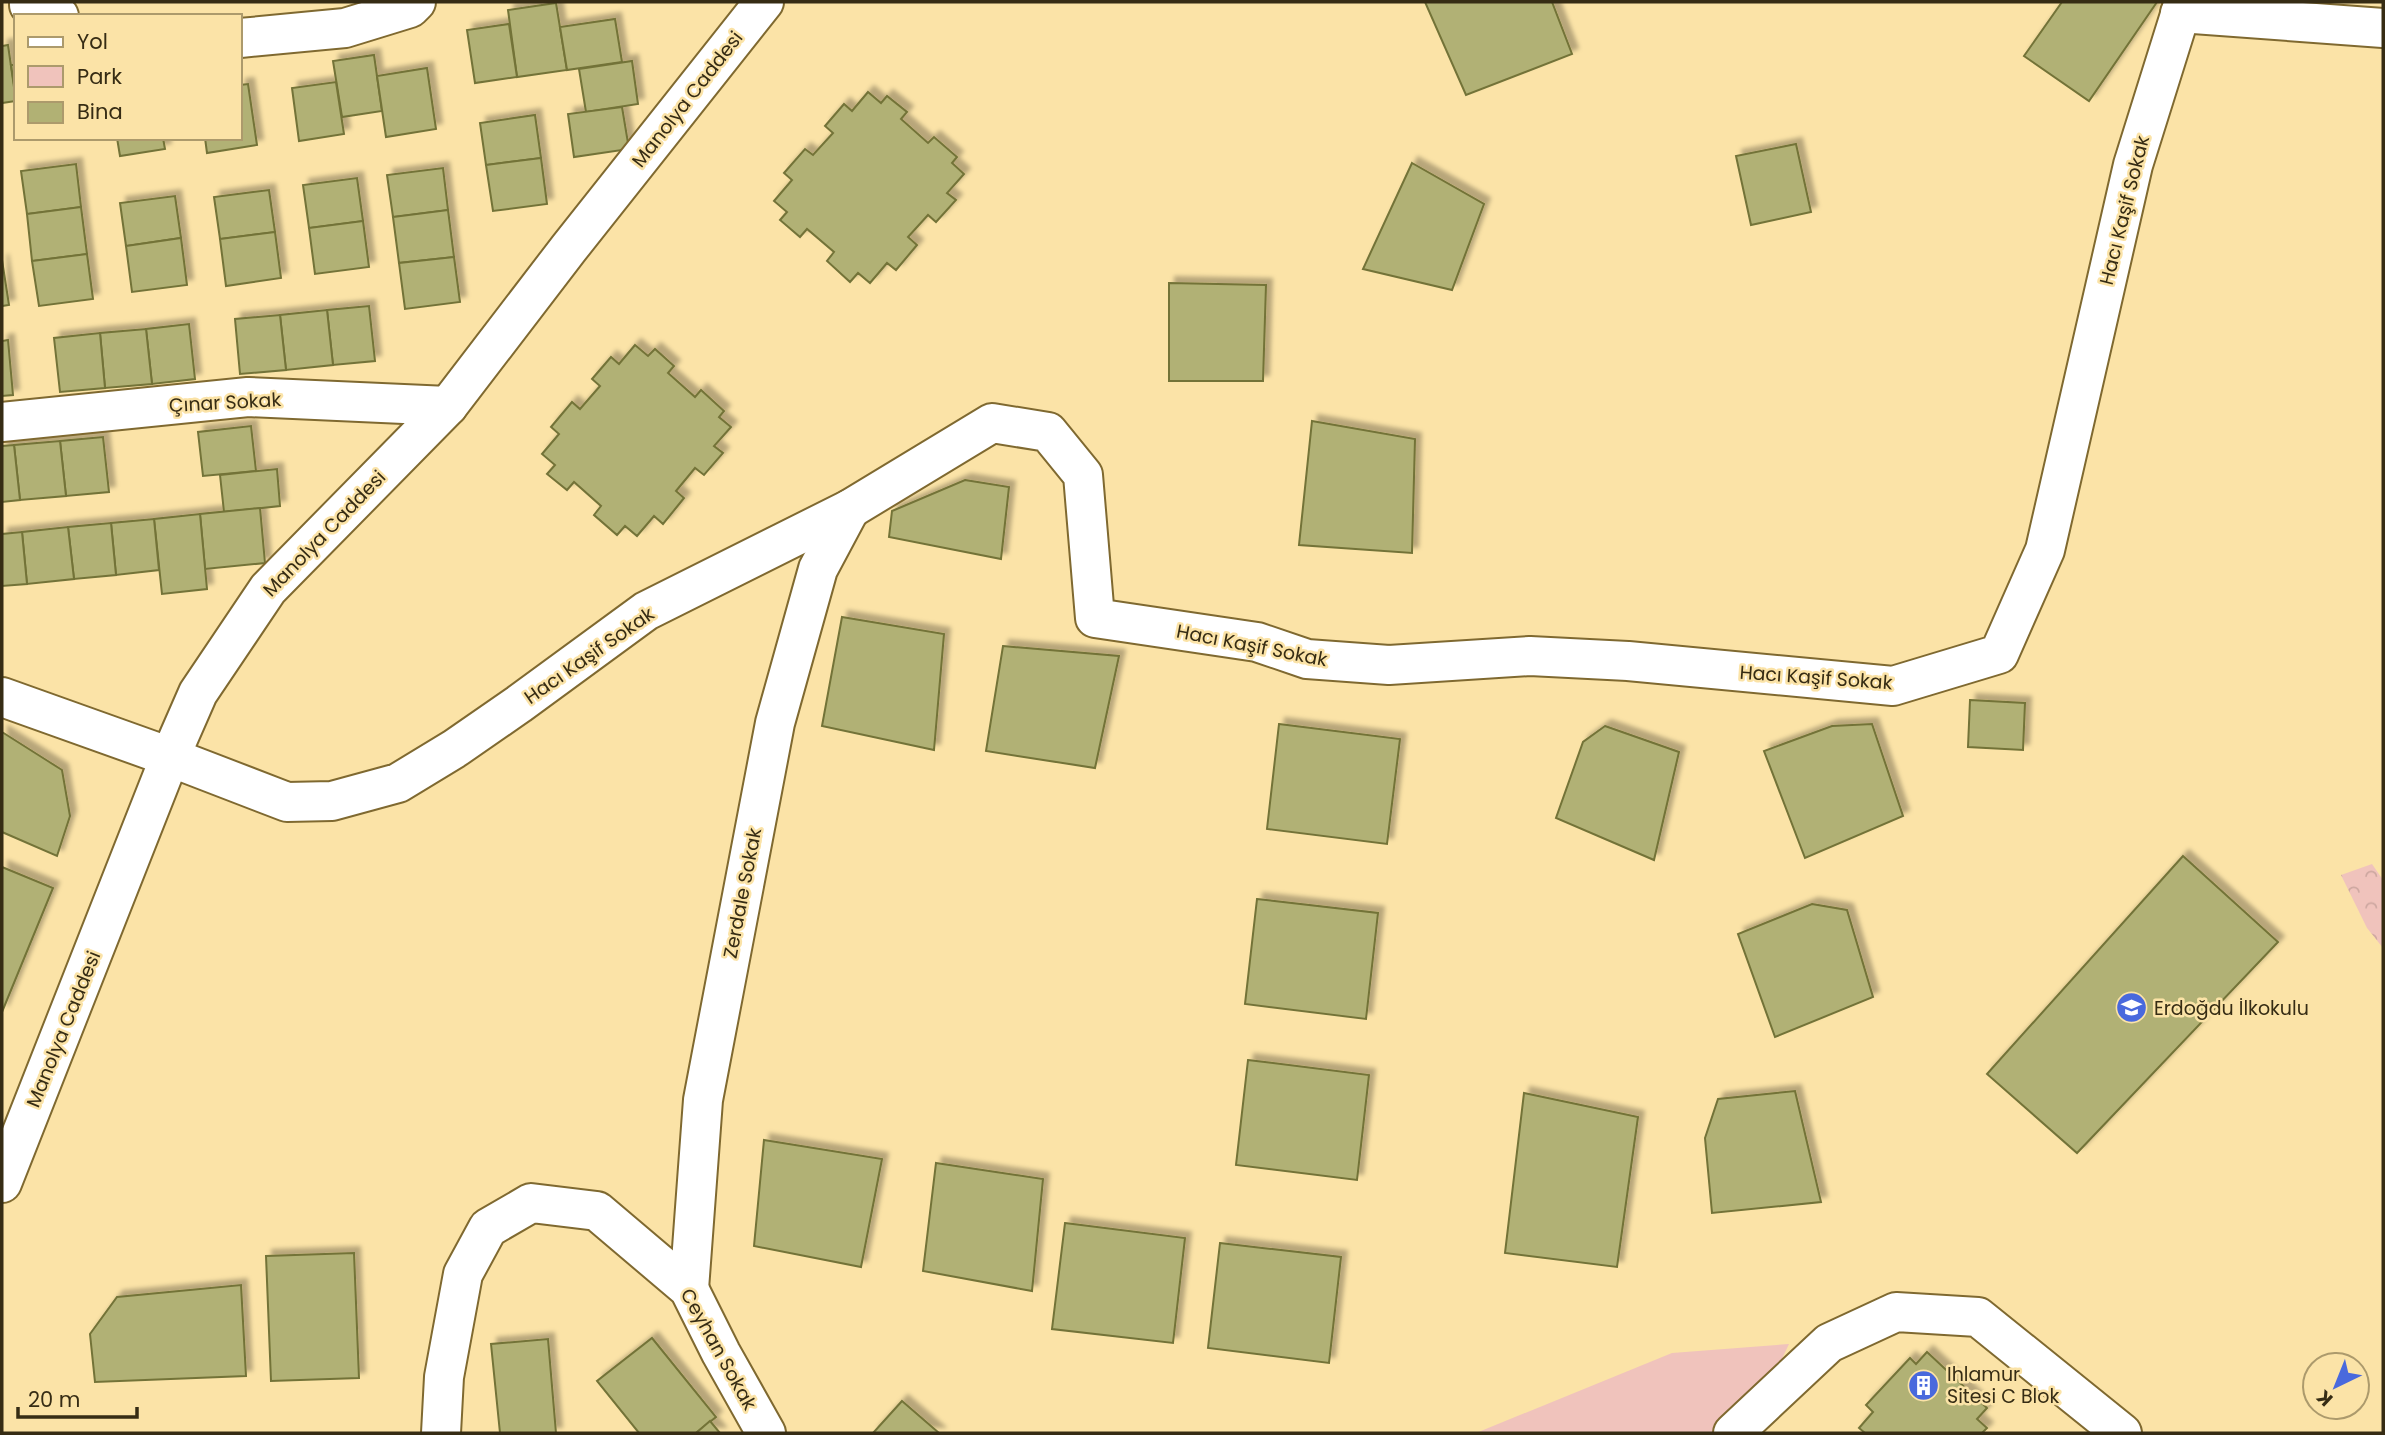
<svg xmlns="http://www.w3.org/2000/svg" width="2385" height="1435" font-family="Poppins,sans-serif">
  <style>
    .green { fill: #f0c3bc }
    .forest { fill: url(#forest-crowns) }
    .building { fill: #b1b174; stroke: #737338; stroke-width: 2; filter: url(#shadow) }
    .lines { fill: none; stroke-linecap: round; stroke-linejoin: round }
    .minor-casing { stroke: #7f6930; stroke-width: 42 }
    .minor { stroke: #fff; stroke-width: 38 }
    .labels { text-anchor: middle; stroke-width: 5; stroke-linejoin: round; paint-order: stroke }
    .street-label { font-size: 19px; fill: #362c14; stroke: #fbe3a7 }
    .poi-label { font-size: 19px; fill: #362c14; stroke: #fbe3a7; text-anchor: start }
  </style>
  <defs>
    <pattern id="forest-crowns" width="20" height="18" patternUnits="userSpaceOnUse" patternTransform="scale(1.75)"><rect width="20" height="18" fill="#f0c3bc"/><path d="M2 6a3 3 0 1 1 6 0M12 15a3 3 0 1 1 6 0" fill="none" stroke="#cea8a1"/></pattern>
    <filter id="shadow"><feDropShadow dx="6" dy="-6" stdDeviation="2" flood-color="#0004"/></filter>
  </defs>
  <rect width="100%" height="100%" fill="#fbe3a7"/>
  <!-- green -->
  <path class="green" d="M1789,1344L1779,1365L1722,1433H1476L1672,1353Z"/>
  <!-- forest -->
  <path class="forest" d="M2372,864L2383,880V948L2367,928L2341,875Z"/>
  <!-- building -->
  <g class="building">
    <path d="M1425,2H1552L1572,54L1466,95Z"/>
    <path d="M2062,2H2157L2089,101L2024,56Z"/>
    <path d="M556,3L567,70L517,77L508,10Z"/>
    <path d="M615,19L622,62L567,70L560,27Z"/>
    <path d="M509,24L517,77L475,83L467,30Z"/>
    <path d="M8,45L16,101L2,103V46Z"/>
    <path d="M374,55L382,111L342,117L333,61Z"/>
    <path d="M632,61L638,104L586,112L579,69Z"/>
    <path d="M11,65H16V97Z"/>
    <path d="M427,68L436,129L386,137L377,76Z"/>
    <path d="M336,82L344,134L299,141L292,88Z"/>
    <path d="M248,84L257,145L207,153L205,138H240V85Z"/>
    <path d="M868,92L881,103L887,96L907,112L901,119L928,143L934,137L957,157L952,163L964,174L947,193L956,200L936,222L928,215L908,237L917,245L896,270L887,263L870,283L858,273L850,282L827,261L834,252L807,229L800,237L780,220L787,212L774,201L792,180L784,173L805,149L813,155L833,133L825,126L844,104L852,111Z"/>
    <path d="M622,107L629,149L574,157L568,114Z"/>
    <path d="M535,115L541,158L486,165L480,123Z"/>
    <path d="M117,138H163L165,149L120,156Z"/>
    <path d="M1796,144L1811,212L1751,225L1736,156Z"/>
    <path d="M541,158L547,204L493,211L486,165Z"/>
    <path d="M1412,163L1484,204L1452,290L1363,269Z"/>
    <path d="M76,164L81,207L27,214L21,171Z"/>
    <path d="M443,168L448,210L393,217L387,175Z"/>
    <path d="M357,178L363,221L309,228L303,185Z"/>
    <path d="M269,190L275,232L220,239L214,197Z"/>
    <path d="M175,196L181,238L126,246L120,203Z"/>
    <path d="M81,207L87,254L32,261L27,214Z"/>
    <path d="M448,210L454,257L399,263L393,217Z"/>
    <path d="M363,221L369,267L315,274L309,228Z"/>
    <path d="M275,232L281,278L226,286L220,239Z"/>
    <path d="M181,238L187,285L132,292L126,246Z"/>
    <path d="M87,254L93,299L39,306L32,261Z"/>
    <path d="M454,257L460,302L405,309L399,263Z"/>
    <path d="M2,260L9,305L2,306Z"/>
    <path d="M1169,283L1266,285L1263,381H1169Z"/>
    <path d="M369,306L375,361L333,365L327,310Z"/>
    <path d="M327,310L333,365L286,370L280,315Z"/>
    <path d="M280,315L286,370L240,374L235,319Z"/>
    <path d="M189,324L195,379L152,384L146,329Z"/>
    <path d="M146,329L152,384L105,388L100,333Z"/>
    <path d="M100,333L105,388L60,392L54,338Z"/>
    <path d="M8,340L13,395L2,396V341Z"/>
    <path d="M635,345L648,356L655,349L674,366L668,373L695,397L701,390L724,411L719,417L731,427L714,446L723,453L704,475L695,468L676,491L684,498L663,524L654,516L637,536L625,526L617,535L594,515L601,506L574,482L567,490L547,474L555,465L542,454L559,434L551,427L572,402L580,409L600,386L592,379L611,357L619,364Z"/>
    <path d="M1312,421L1415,439L1412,553L1299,545Z"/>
    <path d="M251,426L256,471L203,476L198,432Z"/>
    <path d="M103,437L109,492L66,496L60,441Z"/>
    <path d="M60,441L66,496L20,500L14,445Z"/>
    <path d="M14,445L20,500L2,502V446Z"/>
    <path d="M277,469L280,506L224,512L220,475Z"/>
    <path d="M965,480L1009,487L1001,559L889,537L892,511Z"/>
    <path d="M260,508L265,563L205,569L200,514Z"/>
    <path d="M200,514L207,589L162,594L154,519Z"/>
    <path d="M154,519L159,570L116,575L111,523Z"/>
    <path d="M111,523L116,575L74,579L68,527Z"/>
    <path d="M68,527L74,579L27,584L22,532Z"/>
    <path d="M22,532L27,584L2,586V534Z"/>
    <path d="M842,617L944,634L934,750L822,726Z"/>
    <path d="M1003,646L1119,656L1095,768L986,751Z"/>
    <path d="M1970,700L2025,703L2023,750L1968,747Z"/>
    <path d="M1279,724L1400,739L1387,844L1267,829Z"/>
    <path d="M1872,724L1903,816L1805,858L1764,751L1832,726Z"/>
    <path d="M1605,726L1679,752L1654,860L1556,818L1583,742Z"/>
    <path d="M2,732L62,770L70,816L57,856L2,832Z"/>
    <path d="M2183,856L2278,942L2077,1153L1987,1074Z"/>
    <path d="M2,867L53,888L2,1012Z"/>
    <path d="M1257,899L1378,913L1366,1019L1245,1004Z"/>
    <path d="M1812,904L1847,910L1873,997L1775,1037L1738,934Z"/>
    <path d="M1248,1060L1369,1075L1357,1180L1236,1165Z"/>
    <path d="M1795,1091L1821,1202L1712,1213L1705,1138L1718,1099Z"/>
    <path d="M1524,1093L1638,1117L1617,1267L1505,1253Z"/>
    <path d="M764,1140L882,1159L861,1267L754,1246Z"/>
    <path d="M936,1163L1043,1179L1032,1291L923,1271Z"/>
    <path d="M1065,1223L1185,1238L1173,1343L1052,1329Z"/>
    <path d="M1220,1243L1341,1257L1329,1363L1208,1348Z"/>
    <path d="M354,1253L359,1378L271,1381L266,1256Z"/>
    <path d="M241,1285L246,1376L95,1382L90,1334L117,1297Z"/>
    <path d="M652,1338L716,1417L696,1433H639L597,1381Z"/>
    <path d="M548,1339L556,1433H500L491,1344Z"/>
    <path d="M1927,1352L1987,1408L1977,1419L1987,1428L1982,1433H1865L1859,1428L1873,1412L1866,1405L1910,1358L1916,1364Z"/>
    <path d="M902,1401L939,1433H873Z"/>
    <path d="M710,1421L720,1433H696Z"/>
  </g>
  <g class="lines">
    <defs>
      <g id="minor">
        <path d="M29,2V5L59,16"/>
        <path d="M2180,13L2383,28"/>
        <path d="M240,38L345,28L410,8L416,2"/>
        <path d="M2,422L248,397L448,406"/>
        <path d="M2,697L170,757L287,802L332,801L398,783L454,749L519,704L646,611L850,509L992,423L1048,432L1083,475L1095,618L1257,642L1307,659L1389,665L1530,656L1628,661L1893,686L1999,654L2045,550L2133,165L2184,2"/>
        <path d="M2,1183L170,757L198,693L268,589L448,406L569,248L764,2"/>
        <path d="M689,1289L703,1100L775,723L818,569L850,509"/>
        <path d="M441,1433L444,1377L463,1274L488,1228L531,1203L597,1211L689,1289L721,1353L766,1433"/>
        <path d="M1733,1433L1829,1343L1896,1312L1978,1317L2122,1433"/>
      </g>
    </defs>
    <!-- minor casing -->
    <use href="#minor" class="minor-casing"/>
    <!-- minor -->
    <use href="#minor" class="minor"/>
  </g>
  <!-- icons -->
  <defs>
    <symbol id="school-disc" viewBox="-11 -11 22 22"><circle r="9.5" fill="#4969dd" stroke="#fbe3a7"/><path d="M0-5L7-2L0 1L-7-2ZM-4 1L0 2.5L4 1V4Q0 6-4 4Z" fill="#fff"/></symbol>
    <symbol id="building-disc" viewBox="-11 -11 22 22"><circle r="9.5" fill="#4969dd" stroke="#fbe3a7"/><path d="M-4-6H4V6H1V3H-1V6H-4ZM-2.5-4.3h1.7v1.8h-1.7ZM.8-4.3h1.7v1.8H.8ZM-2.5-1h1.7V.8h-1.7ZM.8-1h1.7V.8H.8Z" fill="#fff"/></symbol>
  </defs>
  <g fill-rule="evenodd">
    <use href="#school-disc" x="2114" y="990" width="35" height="35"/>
    <use href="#building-disc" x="1906" y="1368" width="35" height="35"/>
  </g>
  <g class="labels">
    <!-- street labels -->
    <g class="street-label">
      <text transform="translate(687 99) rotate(-52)" y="7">Manolya Caddesi</text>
      <text transform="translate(2124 210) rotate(-76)" y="7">Hacı Kaşif Sokak</text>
      <text transform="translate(225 402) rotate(-3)" y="7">Çınar Sokak</text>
      <text transform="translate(324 533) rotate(-46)" y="7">Manolya Caddesi</text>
      <text transform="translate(1252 645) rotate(11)" y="7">Hacı Kaşif Sokak</text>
      <text transform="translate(589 655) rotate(-35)" y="7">Hacı Kaşif Sokak</text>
      <text transform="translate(1816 677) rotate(4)" y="7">Hacı Kaşif Sokak</text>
      <text transform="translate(742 893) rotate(-79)" y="7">Zerdale Sokak</text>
      <text transform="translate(63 1029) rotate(-68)" y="7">Manolya Caddesi</text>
      <text transform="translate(719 1349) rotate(61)" y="7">Ceyhan Sokak</text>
    </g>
    <!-- poi labels -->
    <g class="poi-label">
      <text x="2154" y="1015">Erdoğdu İlkokulu</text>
      <text x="1947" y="1381">Ihlamur<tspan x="1947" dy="22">Sitesi C Blok</tspan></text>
    </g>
  </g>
  <!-- border -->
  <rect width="2385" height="1435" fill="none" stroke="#362c14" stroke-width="7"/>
  <!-- legend -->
  <rect x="14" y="14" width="228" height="126" fill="#fbe3a7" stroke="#ac9a6c" stroke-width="2"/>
  <rect x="28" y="37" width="35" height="10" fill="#ffffff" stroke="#ac9a6c" stroke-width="2"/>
  <text x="77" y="49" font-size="21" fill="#362c14">Yol</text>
  <rect x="28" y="66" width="35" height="21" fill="#f0c3bc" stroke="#ac9a6c" stroke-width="2"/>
  <text x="77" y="84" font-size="21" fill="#362c14">Park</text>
  <rect x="28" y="102" width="35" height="21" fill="#b1b174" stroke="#ac9a6c" stroke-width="2"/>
  <text x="77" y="119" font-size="21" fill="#362c14">Bina</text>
  <!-- north arrow -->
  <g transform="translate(2336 1386) rotate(223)"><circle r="33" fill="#fbe3a7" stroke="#ac9a6c" stroke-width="2"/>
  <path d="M0-5L12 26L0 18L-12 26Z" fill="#4969dd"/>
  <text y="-10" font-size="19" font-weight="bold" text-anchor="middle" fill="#362c14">K</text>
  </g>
  <!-- scale -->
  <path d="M18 1407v10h119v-10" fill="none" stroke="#362c14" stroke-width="3.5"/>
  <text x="28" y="1407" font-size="21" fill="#362c14" stroke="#fbe3a7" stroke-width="5" paint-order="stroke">20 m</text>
</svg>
